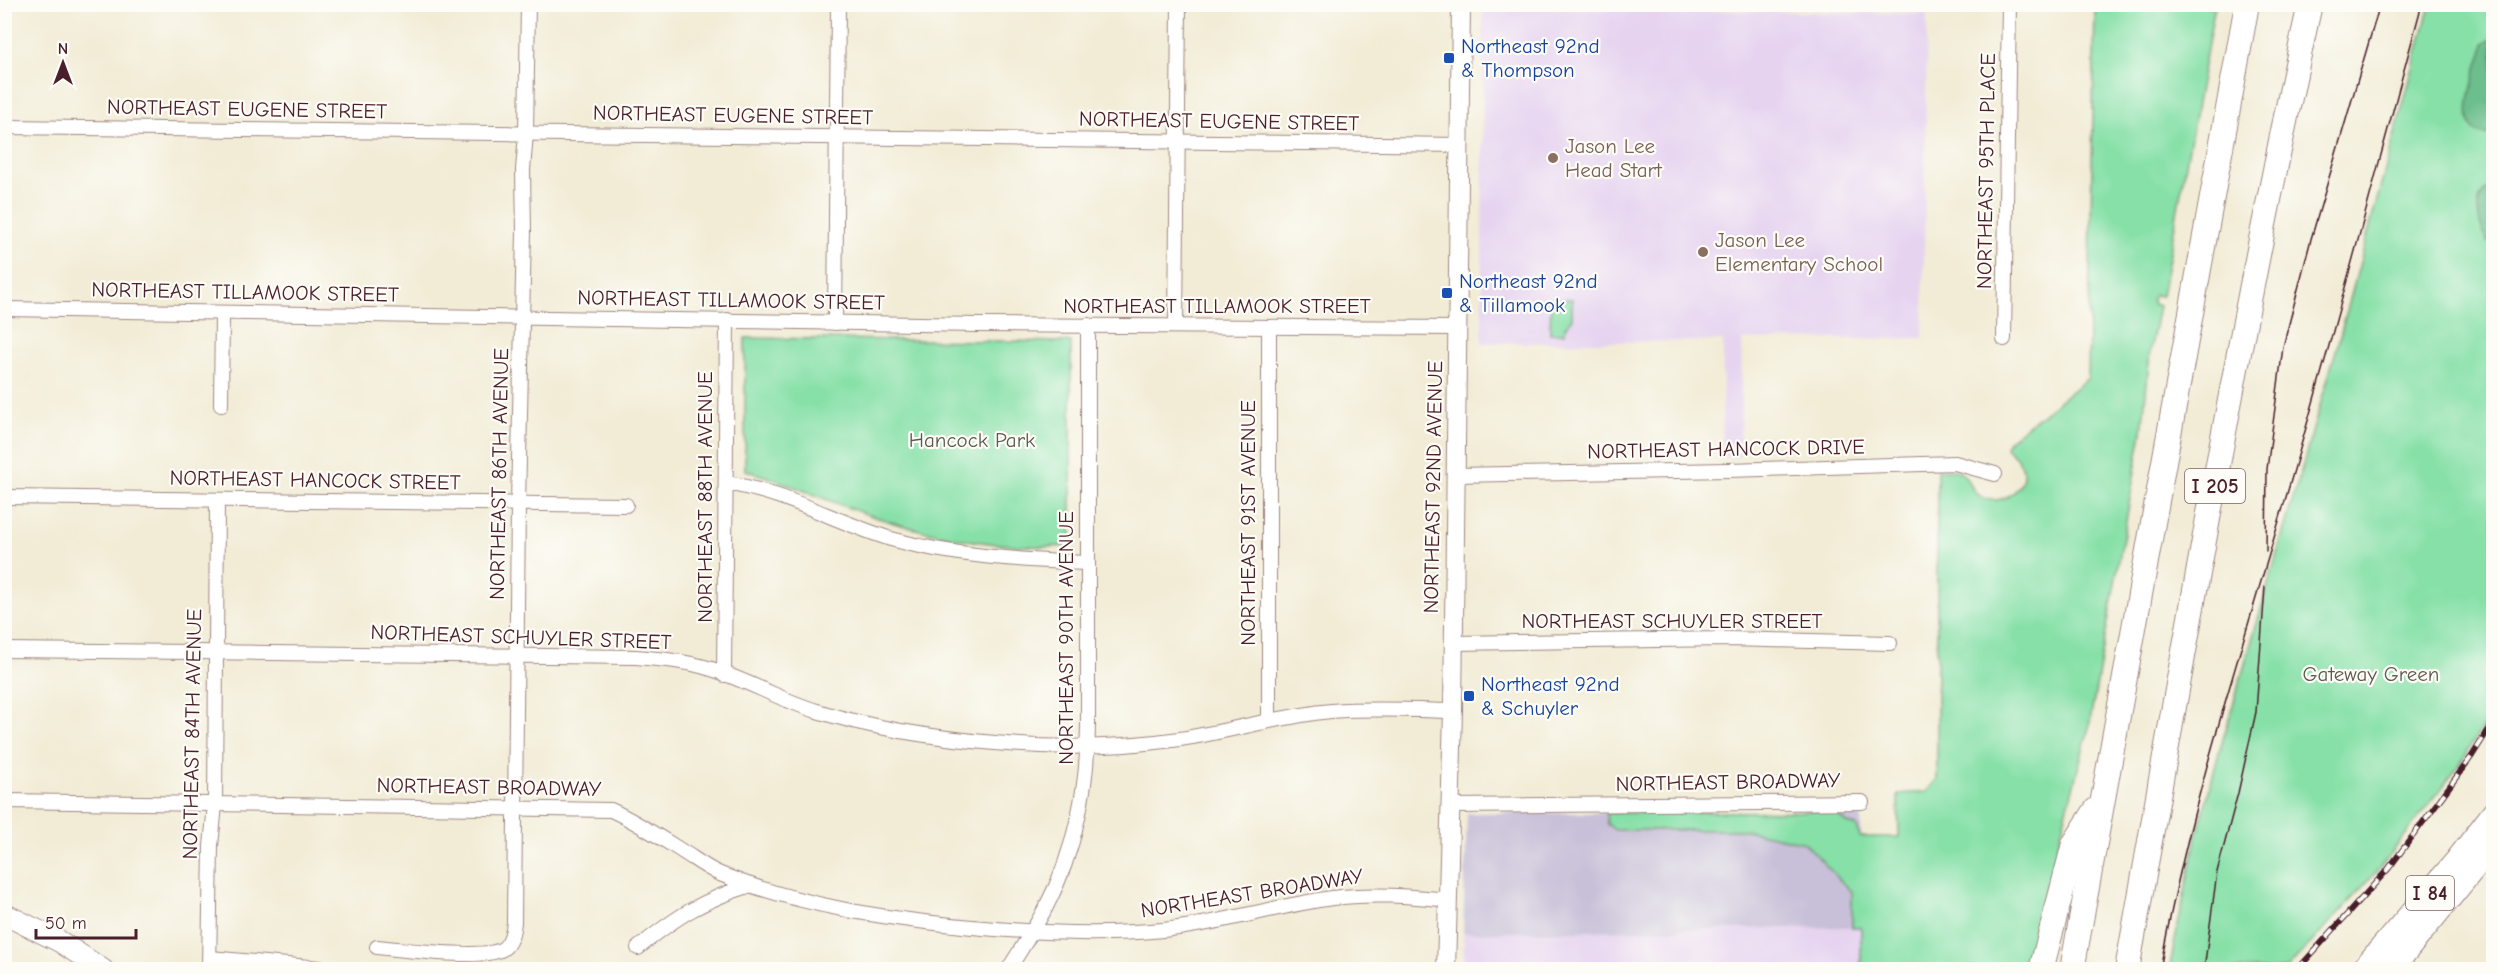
<svg xmlns="http://www.w3.org/2000/svg" width="2498" height="974" font-family="'Comic Neue',sans-serif">
  <style>
    .built { fill: #e6d3f0 }
    .industrial { fill: #c8c0d8 }
    .green { fill: #86e0a7; stroke: #688069; stroke-width: 1.5 }
    .forest { fill: #6cbe8c; stroke: #5b6e5c; stroke-width: 1.5 }
    .lines { fill: none; stroke-linecap: round; stroke-linejoin: round }
    .street-casing { stroke: #9e8680; stroke-width: 16 }
    .secondary-casing { stroke: #9e8680; stroke-width: 20 }
    .primary-casing { stroke: #9e8680; stroke-width: 23 }
    .highway-casing { stroke: #9e8680; stroke-width: 26 }
    .street { stroke: #fff; stroke-width: 14 }
    .secondary { stroke: #fff; stroke-width: 18 }
    .primary { stroke: #fff; stroke-width: 21 }
    .highway { stroke: #fff; stroke-width: 24 }
    .tram { stroke: #4a1f2b; stroke-width: 1.5 }
    .rail-casing { stroke: #4a1f2b; stroke-width: 6 }
    .rail { stroke: #fdfcf7; stroke-width: 4; stroke-dasharray: 11; stroke-linecap: butt }
    .transit-dot { fill: #1a4fb4; stroke: #fdfcf7; stroke-width: 2 }
    .education-dot { fill: #8d6e63; stroke: #fdfcf7; stroke-width: 2 }
    .labels { text-anchor: middle; stroke-width: 4.5; stroke-linejoin: round; paint-order: stroke }
    .shield { fill: #fdfcf7; stroke: #806168; stroke-width: 1.5 }
    .shield-label { font-size: 20px; font-weight: bold; fill: #4a1f2b }
    .transit-label { font-size: 21px; fill: #164399; stroke: #fdfcf7; text-anchor: start }
    .street-label { font-size: 21px; fill: #4a1f2b; stroke: #fdfcf7 }
    .education-label { font-size: 21px; fill: #785e54; stroke: #fdfcf7; text-anchor: start }
    .park-label { font-size: 21px; fill: #5c5950; stroke: #fdfcf7 }
  </style>
  <rect width="100%" height="100%" fill="#fdfcf7"/>
  <filter id="ink" filterUnits="userSpaceOnUse"><feTurbulence type="fractalNoise" baseFrequency=".0167" numOctaves="2"/><feDisplacementMap in="SourceGraphic" scale="12" xChannelSelector="R" yChannelSelector="G"/><feConvolveMatrix kernelMatrix="1 2 1 2 8 2 1 2 1" color-interpolation-filters="sRGB"/></filter>
  <filter id="wash" filterUnits="userSpaceOnUse"><feTurbulence type="fractalNoise" baseFrequency=".008" numOctaves="4" result="noise"/><feDisplacementMap in="SourceGraphic" scale="24" xChannelSelector="R" yChannelSelector="G"/><feGaussianBlur stdDeviation="1.35" result="paint"/><feColorMatrix in="noise" values="0 0 0 0 0 0 0 0 0 0 0 0 0 0 0 0 0 1.4 0 .05"/><feComposite in="paint" operator="in"/></filter>
  <g filter="url(#wash)">
    <rect width="100%" height="100%" fill="#f2ecd6"/>
    <!-- built -->
    <g class="built">
      <path d="M1483,7L1927,14L1923,338L1742,340L1740,457H1722L1723,341L1482,343Z"/>
      <path d="M1862,927L1863,969H1464L1463,933Z"/>
    </g>
    <!-- industrial -->
    <path class="industrial" d="M1861,812L1862,927L1463,933L1467,813Z"/>
    <!-- green -->
    <g class="green">
      <path d="M2095,5H2215L2162,296L2154,295L2152,304L2159,306L2150,352L2142,432L2089,727L2025,969H1861V927H1852V893L1805,843L1745,830H1615L1607,824L1606,813L1835,811L1846,823L1857,826L1860,837H1899L1898,794L1926,792L1937,779V470C1944,470 1953,468 1960,472C1969,478 1971,491 1981,497C1999,507 2026,491 2023,470C2021,460 2013,454 2006,448L2008,441L2088,378Z"/>
      <path d="M2430,5H2493V710L2458,767L2379,869L2287,969L2169,970L2194,847L2217,760L2337,347Z"/>
      <path d="M1551,299H1572V319L1565,327V333H1550Z"/>
      <path d="M745,338L1071,342V546C1006,550 936,537 875,517C831,503 790,483 745,470Z"/>
    </g>
    <!-- forest -->
    <g class="forest">
      <path d="M2493,38V133C2447,143 2478,65 2485,44Z"/>
      <path d="M2493,185V241H2487C2478,223 2470,195 2493,185Z"/>
    </g>
  </g>
  <g filter="url(#ink)">
    <g class="lines">
      <defs>
        <g id="street">
          <path d="M4,127L1460,145"/>
          <path d="M4,309L978,325L1457,328"/>
          <path d="M835,323L838,4"/>
          <path d="M1176,326L1179,4"/>
          <path d="M2004,339L2009,4"/>
          <path d="M221,405L222,313"/>
          <path d="M1456,475L1729,470L1955,463L1995,474"/>
          <path d="M726,483C784,492 836,522 891,539C955,557 1022,560 1087,563"/>
          <path d="M4,497L626,505"/>
          <path d="M1454,643L1728,639L1890,643"/>
          <path d="M4,650L636,657C660,659 684,661 708,668C745,679 780,700 817,711C875,729 935,738 995,743C1057,749 1118,748 1180,739C1231,731 1280,716 1331,711C1372,708 1413,710 1453,711"/>
          <path d="M724,675L727,320"/>
          <path d="M1269,720V327"/>
          <path d="M4,801L611,810C637,822 661,838 685,853C696,860 708,869 720,874C800,906 887,919 972,927C1035,933 1099,936 1163,930C1220,924 1275,906 1332,898C1371,893 1410,896 1449,900"/>
          <path d="M1450,806L1862,802"/>
          <path d="M377,947C400,949 488,961 504,948C511,942 513,932 514,922L518,504L524,232L523,170L526,133L528,4"/>
          <path d="M638,948C677,916 703,900 751,885"/>
          <path d="M210,958L342,970"/>
          <path d="M209,970L211,846L215,805L217,500"/>
          <path d="M1008,970C1021,949 1035,928 1046,907C1075,852 1088,786 1088,725V325"/>
        </g>
        <path id="secondary" d="M1446,970L1453,711L1461,4"/>
        <path id="primary" d="M4,914L59,941L103,970"/>
        <g id="highway">
          <path d="M2041,970L2074,844L2096,810"/>
          <path d="M2072,970L2247,4"/>
          <path d="M2127,970C2185,647 2240,324 2310,4"/>
          <path d="M2363,970L2457,861L2494,813"/>
          <path d="M2390,970L2494,843"/>
        </g>
      </defs>
      <!-- street casing -->
      <use href="#street" class="street-casing"/>
      <!-- secondary casing -->
      <use href="#secondary" class="secondary-casing"/>
      <!-- primary casing -->
      <use href="#primary" class="primary-casing"/>
      <!-- highway casing -->
      <use href="#highway" class="highway-casing"/>
      <!-- street -->
      <use href="#street" class="street"/>
      <!-- secondary -->
      <use href="#secondary" class="secondary"/>
      <!-- primary -->
      <use href="#primary" class="primary"/>
      <!-- highway -->
      <use href="#highway" class="highway"/>
      <!-- tram -->
      <g class="tram">
        <path d="M2266,551L2267,469L2283,347L2311,239L2380,4"/>
        <path d="M2160,970C2188,811 2239,658 2284,504C2333,338 2376,171 2422,4"/>
        <path d="M2204,970L2217,872L2238,793L2256,712L2265,587"/>
      </g>
      <defs>
        <path id="rail" d="M2297,970L2389,868L2472,756L2494,721"/>
      </defs>
      <!-- rail casing -->
      <use href="#rail" class="rail-casing"/>
      <!-- rail -->
      <use href="#rail" class="rail"/>
    </g>
  </g>
  <!-- markers -->
  <g class="transit-dot">
    <rect x="1443" y="52" width="12" height="12" rx="3"/>
    <rect x="1441" y="287" width="12" height="12" rx="3"/>
    <rect x="1463" y="690" width="12" height="12" rx="3"/>
  </g>
  <g class="education-dot">
    <circle cx="1553" cy="158" r="6"/>
    <circle cx="1703" cy="252" r="6"/>
  </g>
  <g class="labels">
    <!-- shield labels -->
    <g class="shield">
      <rect x="2185" y="469" width="60" height="34" rx="4.5"/>
      <rect x="2406" y="876" width="48" height="34" rx="4.5"/>
    </g>
    <g class="shield-label">
      <text x="2215" y="493">I 205</text>
      <text x="2430" y="900">I 84</text>
    </g>
    <!-- transit labels -->
    <g class="transit-label">
      <text x="1461" y="53">Northeast 92nd<tspan x="1461" dy="24">&amp; Thompson</tspan></text>
      <text x="1459" y="288">Northeast 92nd<tspan x="1459" dy="24">&amp; Tillamook</tspan></text>
      <text x="1481" y="691">Northeast 92nd<tspan x="1481" dy="24">&amp; Schuyler</tspan></text>
    </g>
    <!-- street labels -->
    <g class="street-label">
      <text transform="translate(247 109) rotate(1)" y="7">NORTHEAST EUGENE STREET</text>
      <text transform="translate(733 115) rotate(1)" y="7">NORTHEAST EUGENE STREET</text>
      <text transform="translate(1219 121) rotate(1)" y="7">NORTHEAST EUGENE STREET</text>
      <text transform="translate(1986 171) rotate(-89)" y="7">NORTHEAST 95TH PLACE</text>
      <text transform="translate(245 292) rotate(1)" y="7">NORTHEAST TILLAMOOK STREET</text>
      <text transform="translate(731 300) rotate(1)" y="7">NORTHEAST TILLAMOOK STREET</text>
      <text x="1217" y="313">NORTHEAST TILLAMOOK STREET</text>
      <text transform="translate(1726 449) rotate(-1)" y="7">NORTHEAST HANCOCK DRIVE</text>
      <text transform="translate(499 474) rotate(-89)" y="7">NORTHEAST 86TH AVENUE</text>
      <text transform="translate(315 480) rotate(1)" y="7">NORTHEAST HANCOCK STREET</text>
      <text transform="translate(1433 487) rotate(-89)" y="7">NORTHEAST 92ND AVENUE</text>
      <text transform="translate(705 497) rotate(-90)" y="7">NORTHEAST 88TH AVENUE</text>
      <text transform="translate(1248 523) rotate(-90)" y="7">NORTHEAST 91ST AVENUE</text>
      <text x="1672" y="628">NORTHEAST SCHUYLER STREET</text>
      <text transform="translate(521 637) rotate(2)" y="7">NORTHEAST SCHUYLER STREET</text>
      <text transform="translate(1066 638) rotate(-90)" y="7">NORTHEAST 90TH AVENUE</text>
      <text transform="translate(192 734) rotate(-89)" y="7">NORTHEAST 84TH AVENUE</text>
      <text transform="translate(1728 782) rotate(-1)" y="7">NORTHEAST BROADWAY</text>
      <text transform="translate(489 787) rotate(1)" y="7">NORTHEAST BROADWAY</text>
      <text transform="translate(1252 893) rotate(-9)" y="7">NORTHEAST BROADWAY</text>
    </g>
    <!-- education labels -->
    <g class="education-label">
      <text x="1565" y="153">Jason Lee<tspan x="1565" dy="24">Head Start</tspan></text>
      <text x="1715" y="247">Jason Lee<tspan x="1715" dy="24">Elementary School</tspan></text>
    </g>
    <!-- park labels -->
    <g class="park-label">
      <text x="972" y="447">Hancock Park</text>
      <text x="2371" y="681">Gateway Green</text>
    </g>
  </g>
  <!-- margin -->
  <rect width="2498" height="974" fill="none" stroke="#fdfcf7" stroke-width="24"/>
  <!-- north arrow -->
  <g transform="translate(63 63)" stroke="#fdfcf7" stroke-width="4.5" paint-order="stroke">
  <path d="M0-4.5L10 22L0 15L-10 22Z" fill="#4a1f2b"/>
  <text y="-9" font-size="16" font-weight="bold" text-anchor="middle" fill="#4a1f2b">N</text>
  </g>
  <!-- scale -->
  <path d="M36 929v9h100v-9" fill="none" stroke="#4a1f2b" stroke-width="3"/>
  <text x="45" y="929" font-size="18" fill="#4a1f2b" stroke="#fdfcf7" stroke-width="4.5" paint-order="stroke">50 m</text>
</svg>
